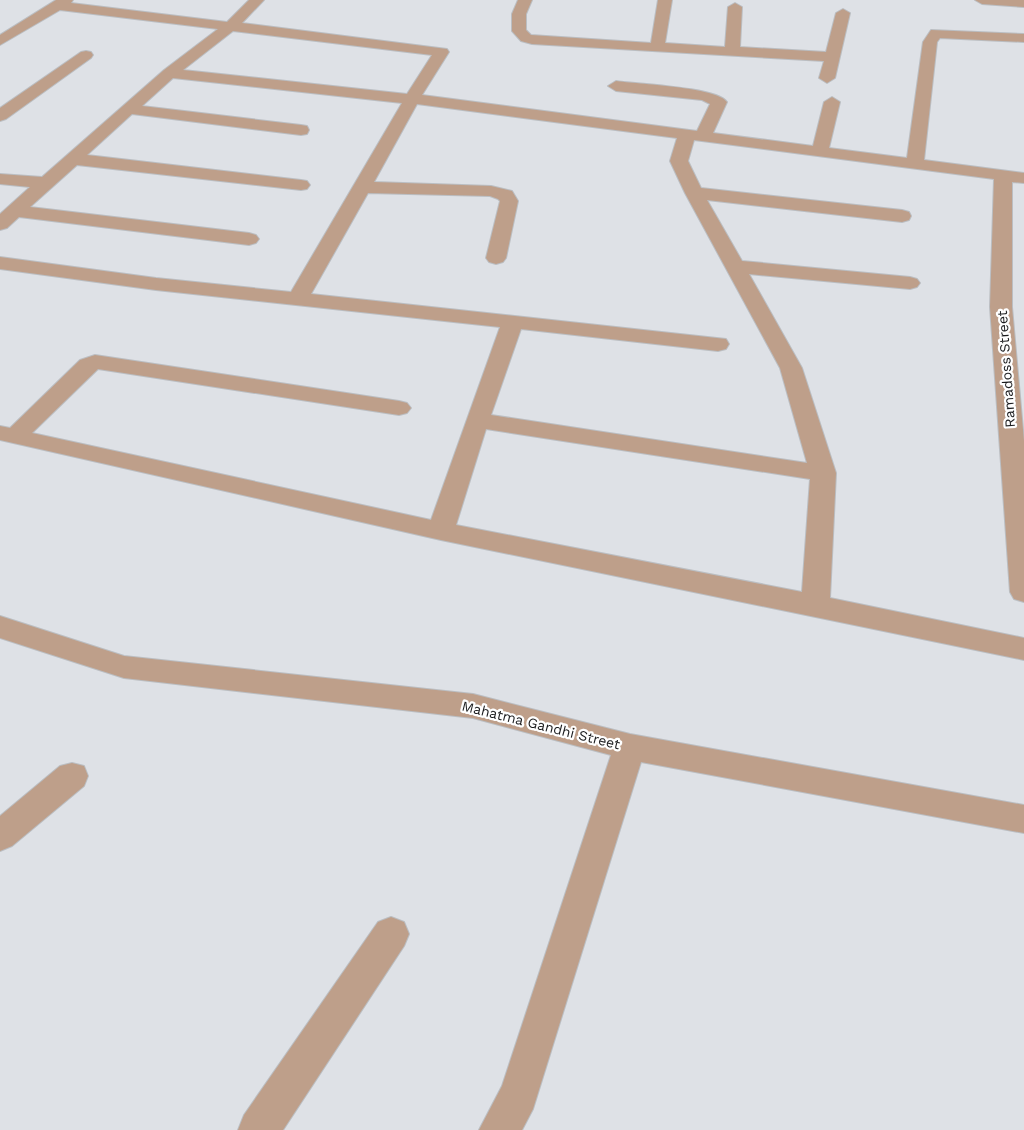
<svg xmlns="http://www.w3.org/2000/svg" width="1024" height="1130" font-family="'Work Sans',sans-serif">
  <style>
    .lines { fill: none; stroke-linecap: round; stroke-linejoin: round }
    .minor-casing { stroke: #bbbec2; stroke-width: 2 }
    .minor { fill: #be9f8a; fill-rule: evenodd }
    .labels { text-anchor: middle; stroke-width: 4.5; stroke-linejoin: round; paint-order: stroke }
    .street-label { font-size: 14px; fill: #1b1c1e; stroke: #fff }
  </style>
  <rect width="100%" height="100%" fill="#dee1e6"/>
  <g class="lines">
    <defs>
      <g id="minor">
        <path d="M56,0H73L71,3L227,22L249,0H264L242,23L447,49L449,52L422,95L697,131L710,104L702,100L616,91L608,86L616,81C636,84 717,87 727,102L713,133L813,146L824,102L832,97L840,102L829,148L907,158L923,42L931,30L1024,34V42L940,38L937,42L924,160L1024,173V183L1012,182V307L1024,441V602L1014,599L1010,592L990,307L994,179L694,140L688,161L701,188L902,210L909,212L911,216L909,220L902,222L707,200L742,261L910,277L917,279L920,283L917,287L910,289L749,274L802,368L836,473L830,598L1024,638V660L441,540L0,440V426L10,428L80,360L95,355L399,401L407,403L411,408L407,413L399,415L98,369L32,433L431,520L500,327L156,290L0,269V257L156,278L291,292L402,103L173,78L142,106L301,125L307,126L309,130L307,134L301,135L132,114L87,155L301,180L307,181L310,185L307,189L301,190L77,165L30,207L249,233L256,235L259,239L256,243L249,245L19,217L7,228L0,230V214L30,187L0,184V174L42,177L164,70L218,29L60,10L0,45V35ZM233,31L432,55L407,94L183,70ZM417,104L677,138L670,161L685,193L780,368L807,463L491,415L521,329L718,351L726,349L729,344L726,339L311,294L368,193L490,196L498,199L500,201L486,258L489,262L496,264L503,262L506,258L518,201L512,191L491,186L374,182ZM486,429L810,479L802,592L456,525Z"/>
        <path d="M518,0H532L526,14V30L531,35L651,43L658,0H672L665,43L725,47L728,7L735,3L742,7L740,47L826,52L836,13L843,9L850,13L835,78L827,83L819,78L824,61L532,44L521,41L512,31V14Z"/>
        <path d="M975,0H1024V7L982,4Z"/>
        <path d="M86,51L91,52L93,55L91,58L6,119L0,121V108L81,52Z"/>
        <path d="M0,616L124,656L473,694L630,734L1024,805V833L641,762L533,1109L522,1130H479L502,1086L611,755L473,718L124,678L0,638Z"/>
        <path d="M72,763L84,766L88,776L84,786L12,846L0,851V816L60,766Z"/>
        <path d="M391,917L404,922L409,934L404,946L283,1130H238L244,1115L378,922Z"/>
      </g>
    </defs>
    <!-- minor casing -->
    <use href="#minor" class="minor-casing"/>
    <!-- minor -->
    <use href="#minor" class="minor"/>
  </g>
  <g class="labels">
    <!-- street labels -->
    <g class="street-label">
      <text transform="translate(1006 369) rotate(-94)" y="5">Ramadoss Street</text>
      <text transform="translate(541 725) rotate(14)" y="5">Mahatma Gandhi Street</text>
    </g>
  </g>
</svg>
